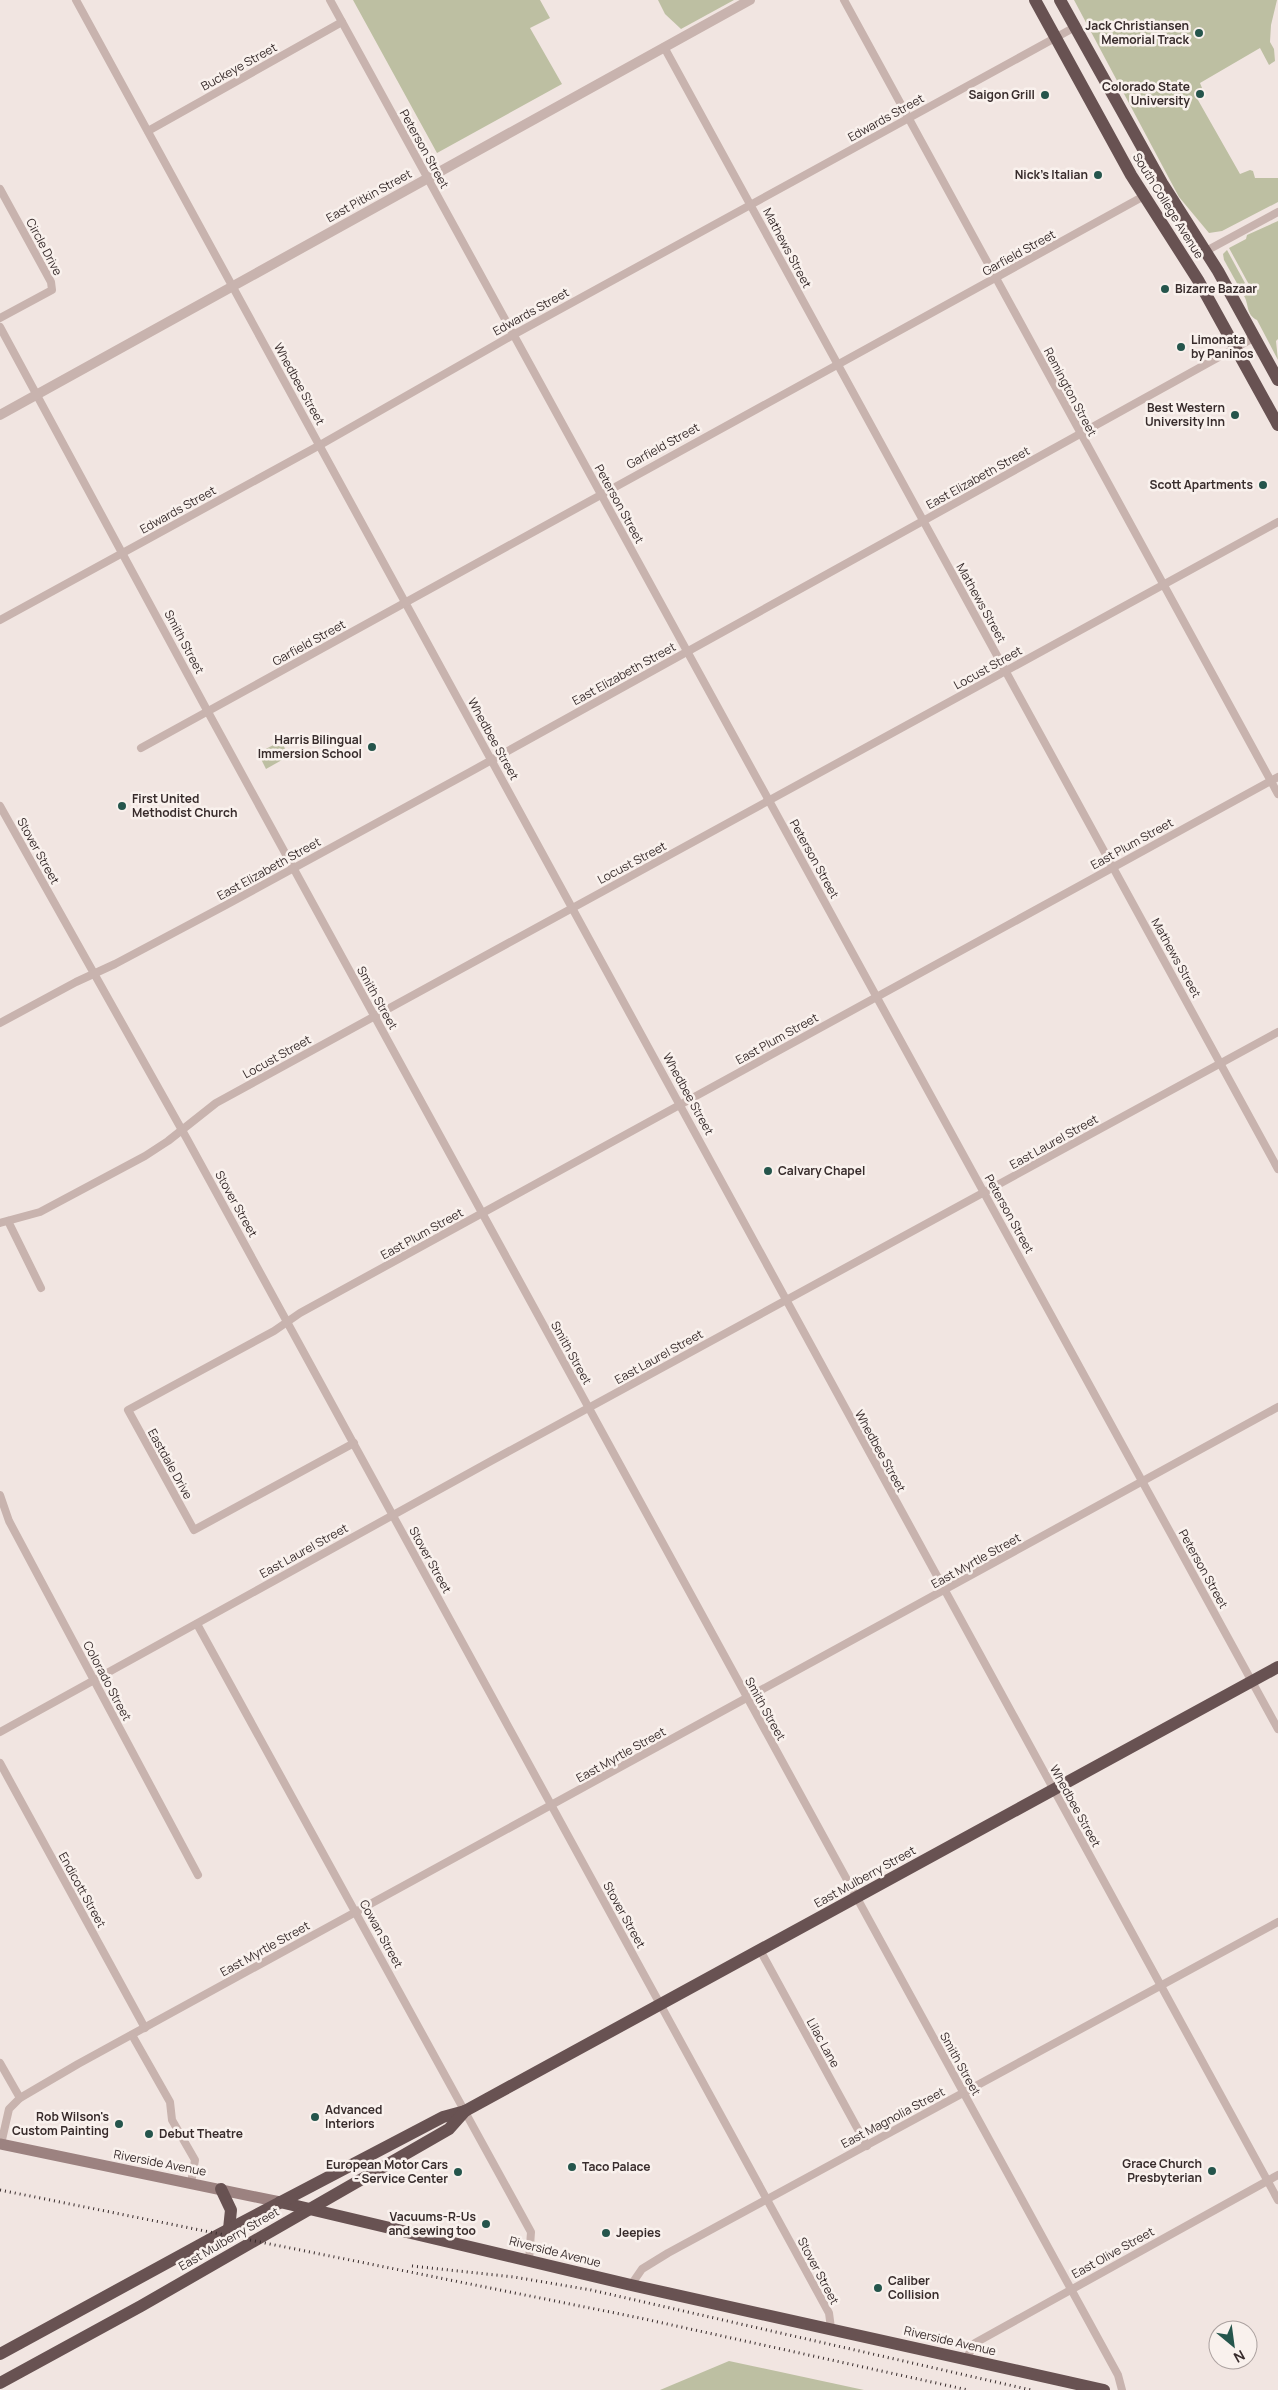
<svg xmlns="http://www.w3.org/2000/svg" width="1278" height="2390" font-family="Manrope,sans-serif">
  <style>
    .green { fill: #bdbfa2 }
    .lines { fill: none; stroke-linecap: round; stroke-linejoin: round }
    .minor { stroke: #c8b3ae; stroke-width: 8 }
    .tertiary { stroke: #c8b3ae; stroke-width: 10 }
    .secondary { stroke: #9c8280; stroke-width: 11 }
    .trunk { stroke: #685252; stroke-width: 12 }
    .rail { stroke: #382c2c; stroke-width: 3; stroke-dasharray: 1 4; stroke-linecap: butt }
    .poi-dot { fill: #25554c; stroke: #f9f1ed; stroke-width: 2 }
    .labels { text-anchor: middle; stroke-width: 5; stroke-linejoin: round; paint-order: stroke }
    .poi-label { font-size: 12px; font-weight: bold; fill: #382c2c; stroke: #f9f1ed; text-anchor: end }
    .street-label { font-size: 12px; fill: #382c2c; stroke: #f9f1ed }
  </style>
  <rect width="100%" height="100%" fill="#f1e5e1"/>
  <!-- green -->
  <g class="green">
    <path d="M353,0H540L550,18L530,28L562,84L437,153Z"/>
    <path d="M658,0H734L681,29L665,14Z"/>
    <path d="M1074,0H1277L1271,25L1270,42L1274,49L1275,61L1269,65L1260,48L1200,83L1202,88L1194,93L1240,174L1250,170L1253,171L1255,178H1278V202L1222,231L1209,233L1179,197Z"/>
    <path d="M1278,221V339L1276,341L1278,360L1257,320C1246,315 1249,304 1244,296L1253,292L1229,248L1246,239L1247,235Z"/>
    <path d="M1227,250L1245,283L1239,287L1224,260L1223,254Z"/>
    <path d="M281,741L289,756L266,769L258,753Z"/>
    <path d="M729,2361L864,2390H660Z"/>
  </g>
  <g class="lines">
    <!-- minor -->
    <g class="minor">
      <path d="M76,0L1278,2200"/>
      <path d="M330,0L1278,1729"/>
      <path d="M844,0L1278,794"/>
      <path d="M664,47L1278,1169"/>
      <path d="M148,131L342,22"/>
      <path d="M0,189L51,282L52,290L0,318"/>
      <path d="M1206,251L1278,212"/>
      <path d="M0,327L208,712L1118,2375L1122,2390"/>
      <path d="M0,620L320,445L513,335L1075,27"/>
      <path d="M141,748L1144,196"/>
      <path d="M0,806L187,1139L829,2313L831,2328"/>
      <path d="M0,1023L76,982L115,964L226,905L470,772L1255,337"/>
      <path d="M8,1221L41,1288"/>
      <path d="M0,1223L40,1212L145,1156L168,1141L216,1103L1278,522"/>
      <path d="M354,1443L194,1530L128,1410L274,1331L300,1313L1278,777"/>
      <path d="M0,1495L9,1521L198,1875"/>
      <path d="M197,1624L531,2232L529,2260"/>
      <path d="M0,1732L491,1461L1278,1032"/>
      <path d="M0,1763L145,2028"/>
      <path d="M760,1950L867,2146"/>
      <path d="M132,2035L170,2102L172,2120L195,2160L191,2183"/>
      <path d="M0,2063L20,2098"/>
      <path d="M1,2144L9,2109L20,2098L78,2064L1278,1407"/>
      <path d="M631,2285L642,2269L668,2253L1278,1922"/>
      <path d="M966,2359L975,2343L1278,2175"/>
    </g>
    <!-- tertiary -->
    <path class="tertiary" d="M0,415L750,0"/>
    <!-- secondary -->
    <path class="secondary" d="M0,2144L280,2202"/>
    <!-- trunk -->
    <g class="trunk">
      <path d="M1035,0L1131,175L1198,280L1278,425"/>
      <path d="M1060,0L1162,183L1218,271L1278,380"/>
      <path d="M221,2189L231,2210L229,2229"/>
      <path d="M280,2202L631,2285L1104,2390"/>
      <path d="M0,2354L218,2235L443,2117L465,2111L1278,1667"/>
      <path d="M0,2383L141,2306L449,2129L465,2111"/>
    </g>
    <!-- rail -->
    <g class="rail">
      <path d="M0,2190L640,2318L968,2390"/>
      <path d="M412,2266L514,2277L591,2290L1031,2390"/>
    </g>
  </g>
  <!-- markers -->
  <g class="poi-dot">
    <circle cx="1199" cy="33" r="5"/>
    <circle cx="1200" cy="94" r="5"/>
    <circle cx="1045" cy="95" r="5"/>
    <circle cx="1098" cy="175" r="5"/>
    <circle cx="1165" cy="289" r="5"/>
    <circle cx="1181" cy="347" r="5"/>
    <circle cx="1235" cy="415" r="5"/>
    <circle cx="1263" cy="485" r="5"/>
    <circle cx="372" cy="747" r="5"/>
    <circle cx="122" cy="806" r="5"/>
    <circle cx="768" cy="1171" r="5"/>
    <circle cx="315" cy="2117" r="5"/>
    <circle cx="119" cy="2124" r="5"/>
    <circle cx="149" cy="2134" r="5"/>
    <circle cx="572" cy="2167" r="5"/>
    <circle cx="1212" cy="2171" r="5"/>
    <circle cx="458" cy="2172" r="5"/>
    <circle cx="486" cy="2224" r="5"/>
    <circle cx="606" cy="2233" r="5"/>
    <circle cx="878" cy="2288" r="5"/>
  </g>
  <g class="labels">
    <!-- poi labels -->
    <g class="poi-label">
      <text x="1189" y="30">Jack Christiansen<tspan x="1189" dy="14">Memorial Track</tspan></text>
      <text x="1190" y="91">Colorado State<tspan x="1190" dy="14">University</tspan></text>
      <text x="1035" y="99">Saigon Grill</text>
      <text x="1088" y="179">Nick's Italian</text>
      <text x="1175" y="293" text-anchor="start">Bizarre Bazaar</text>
      <text x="1191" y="344" text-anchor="start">Limonata<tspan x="1191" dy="14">by Paninos</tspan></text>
      <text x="1225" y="412">Best Western<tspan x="1225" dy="14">University Inn</tspan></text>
      <text x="1253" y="489">Scott Apartments</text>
      <text x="362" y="744">Harris Bilingual<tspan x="362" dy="14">Immersion School</tspan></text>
      <text x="132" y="803" text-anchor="start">First United<tspan x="132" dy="14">Methodist Church</tspan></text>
      <text x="778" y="1175" text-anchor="start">Calvary Chapel</text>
      <text x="325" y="2114" text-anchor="start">Advanced<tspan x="325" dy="14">Interiors</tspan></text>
      <text x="109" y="2121">Rob Wilson's<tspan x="109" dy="14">Custom Painting</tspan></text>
      <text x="159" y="2138" text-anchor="start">Debut Theatre</text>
      <text x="1202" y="2168">Grace Church<tspan x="1202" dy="14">Presbyterian</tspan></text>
      <text x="448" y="2169">European Motor Cars<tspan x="448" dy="14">- Service Center</tspan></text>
      <text x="582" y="2171" text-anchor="start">Taco Palace</text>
      <text x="476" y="2221">Vacuums-R-Us<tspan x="476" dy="14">and sewing too</tspan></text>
      <text x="616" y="2237" text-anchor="start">Jeepies</text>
      <text x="888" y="2285" text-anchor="start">Caliber<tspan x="888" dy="14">Collision</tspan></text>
    </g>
    <!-- street labels -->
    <g class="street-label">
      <text transform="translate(239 67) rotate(-29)" y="4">Buckeye Street</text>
      <text transform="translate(886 118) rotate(-29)" y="4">Edwards Street</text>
      <text transform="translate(424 149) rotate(61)" y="4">Peterson Street</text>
      <text transform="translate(369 196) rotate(-29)" y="4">East Pitkin Street</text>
      <text transform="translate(1168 206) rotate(58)" y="4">South College Avenue</text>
      <text transform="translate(44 247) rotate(62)" y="4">Circle Drive</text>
      <text transform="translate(787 248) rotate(62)" y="4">Mathews Street</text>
      <text transform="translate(1019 253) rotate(-29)" y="4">Garfield Street</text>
      <text transform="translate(531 312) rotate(-29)" y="4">Edwards Street</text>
      <text transform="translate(299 384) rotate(61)" y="4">Whedbee Street</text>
      <text transform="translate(1070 392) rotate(62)" y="4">Remington Street</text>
      <text transform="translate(663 446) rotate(-29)" y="4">Garfield Street</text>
      <text transform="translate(978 478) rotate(-29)" y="4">East Elizabeth Street</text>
      <text transform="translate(619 504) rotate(61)" y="4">Peterson Street</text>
      <text transform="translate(178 510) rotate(-29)" y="4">Edwards Street</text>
      <text transform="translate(981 603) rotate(61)" y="4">Mathews Street</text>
      <text transform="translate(184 642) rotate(62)" y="4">Smith Street</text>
      <text transform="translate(309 643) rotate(-29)" y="4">Garfield Street</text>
      <text transform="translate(988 668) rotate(-29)" y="4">Locust Street</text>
      <text transform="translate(624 674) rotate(-29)" y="4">East Elizabeth Street</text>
      <text transform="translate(493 739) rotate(61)" y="4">Whedbee Street</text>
      <text transform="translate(1132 844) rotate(-29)" y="4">East Plum Street</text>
      <text transform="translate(38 851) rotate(61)" y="4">Stover Street</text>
      <text transform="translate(814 859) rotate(61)" y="4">Peterson Street</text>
      <text transform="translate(632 863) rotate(-28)" y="4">Locust Street</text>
      <text transform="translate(269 869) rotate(-29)" y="4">East Elizabeth Street</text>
      <text transform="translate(1176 958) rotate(61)" y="4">Mathews Street</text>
      <text transform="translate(377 998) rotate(61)" y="4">Smith Street</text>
      <text transform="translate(777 1039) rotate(-29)" y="4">East Plum Street</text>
      <text transform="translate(277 1057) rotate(-29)" y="4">Locust Street</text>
      <text transform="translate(688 1094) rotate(61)" y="4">Whedbee Street</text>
      <text transform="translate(1054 1142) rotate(-29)" y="4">East Laurel Street</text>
      <text transform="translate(236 1204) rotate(61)" y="4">Stover Street</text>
      <text transform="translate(1009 1214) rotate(61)" y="4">Peterson Street</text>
      <text transform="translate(422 1234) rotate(-29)" y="4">East Plum Street</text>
      <text transform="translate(571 1353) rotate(61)" y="4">Smith Street</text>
      <text transform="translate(659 1357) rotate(-29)" y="4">East Laurel Street</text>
      <text transform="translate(880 1451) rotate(61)" y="4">Whedbee Street</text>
      <text transform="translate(170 1464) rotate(61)" y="4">Eastdale Drive</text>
      <text transform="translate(304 1551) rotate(-29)" y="4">East Laurel Street</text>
      <text transform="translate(430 1560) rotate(61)" y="4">Stover Street</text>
      <text transform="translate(976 1561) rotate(-29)" y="4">East Myrtle Street</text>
      <text transform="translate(1203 1569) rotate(61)" y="4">Peterson Street</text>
      <text transform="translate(107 1681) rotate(62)" y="4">Colorado Street</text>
      <text transform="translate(765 1709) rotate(61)" y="4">Smith Street</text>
      <text transform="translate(621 1755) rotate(-29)" y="4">East Myrtle Street</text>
      <text transform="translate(1075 1806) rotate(61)" y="4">Whedbee Street</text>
      <text transform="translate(865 1877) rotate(-29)" y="4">East Mulberry Street</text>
      <text transform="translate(82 1890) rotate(61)" y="4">Endicott Street</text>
      <text transform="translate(624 1915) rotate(61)" y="4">Stover Street</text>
      <text transform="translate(381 1934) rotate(61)" y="4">Cowan Street</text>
      <text transform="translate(265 1949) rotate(-29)" y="4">East Myrtle Street</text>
      <text transform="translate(823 2043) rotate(61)" y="4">Lilac Lane</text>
      <text transform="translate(960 2064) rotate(61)" y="4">Smith Street</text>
      <text transform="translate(893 2118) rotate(-28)" y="4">East Magnolia Street</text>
      <text transform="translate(160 2163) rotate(11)" y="4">Riverside Avenue</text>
      <text transform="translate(229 2239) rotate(-30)" y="4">East Mulberry Street</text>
      <text transform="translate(555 2252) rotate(14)" y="4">Riverside Avenue</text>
      <text transform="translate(1113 2253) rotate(-29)" y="4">East Olive Street</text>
      <text transform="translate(818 2271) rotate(62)" y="4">Stover Street</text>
      <text transform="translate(950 2341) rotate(13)" y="4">Riverside Avenue</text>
    </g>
  </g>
  <!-- north arrow -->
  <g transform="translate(1233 2345) rotate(151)"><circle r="24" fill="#f9f1ed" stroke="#aca2a0"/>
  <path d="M0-4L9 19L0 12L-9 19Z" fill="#25554c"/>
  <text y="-8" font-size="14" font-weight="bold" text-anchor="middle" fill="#382c2c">N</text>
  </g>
</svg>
